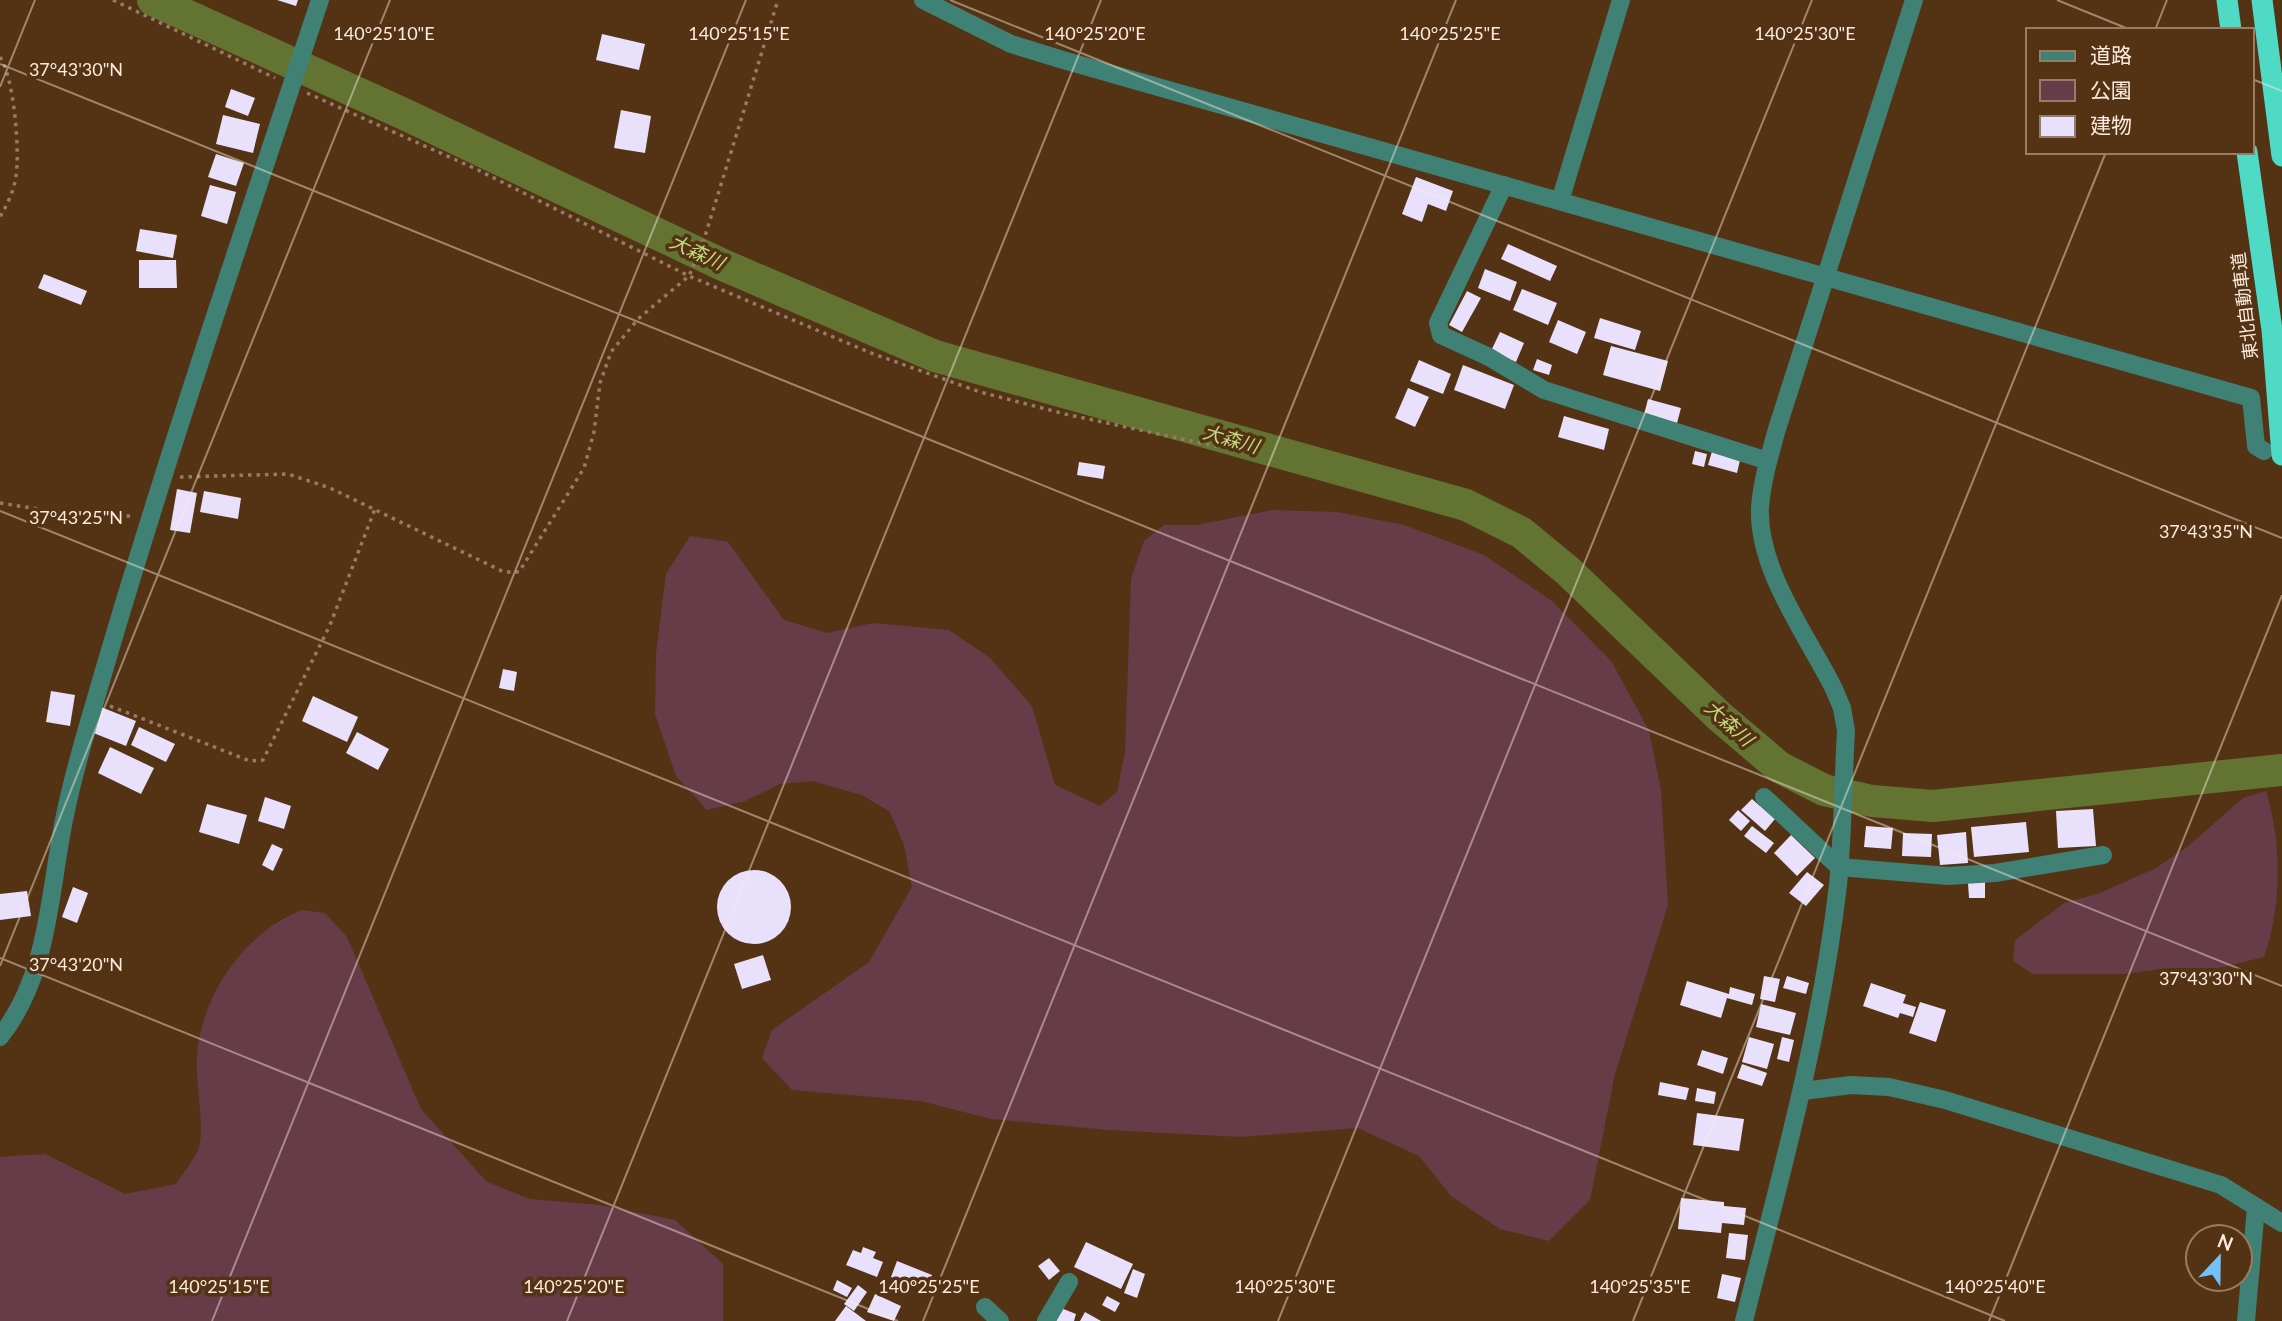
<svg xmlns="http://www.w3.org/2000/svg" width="2282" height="1321" font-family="Lato,'Noto Sans JP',sans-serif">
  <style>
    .green { fill: #653c48 }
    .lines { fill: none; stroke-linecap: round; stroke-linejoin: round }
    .river { stroke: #637432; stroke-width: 32 }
    .building { fill: #e9e0fb }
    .path { stroke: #957b63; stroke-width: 3.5; stroke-dasharray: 3.5 5; stroke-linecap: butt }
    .minor { stroke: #408176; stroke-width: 18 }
    .highway { stroke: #4fdac6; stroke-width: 21 }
    .ticks { fill: none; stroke: #fcebde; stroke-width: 2; stroke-opacity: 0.45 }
    .labels { text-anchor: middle; stroke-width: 7; stroke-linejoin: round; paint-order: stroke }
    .street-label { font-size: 18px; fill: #fcebde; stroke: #533314 }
    .water-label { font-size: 19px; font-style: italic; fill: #c1db7d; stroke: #533314 }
    .ticks-label { font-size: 18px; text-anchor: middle; fill: #fcebde; stroke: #533314; stroke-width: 7; stroke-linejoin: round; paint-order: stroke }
  </style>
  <rect width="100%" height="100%" fill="#533314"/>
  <!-- green -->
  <g class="green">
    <path d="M1272,510L1337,512L1404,525L1484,555L1552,601L1612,662L1649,731L1661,790L1668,905L1615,1074L1590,1200L1549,1241L1500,1229L1451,1196L1419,1156L1358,1128L1241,1137L1108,1130L991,1119L921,1101L792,1090L762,1058L772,1030L869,962L912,887L904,845L890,812L862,795L812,781L780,784L745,801L707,810L676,776L655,714L656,653L666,574L690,536L728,542L784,620L827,633L873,623L949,630L990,658L1032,706L1055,785L1100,806L1117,792L1125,752L1131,579L1144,541L1164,525H1197Z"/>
    <path d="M2266,791C2282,842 2282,907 2264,957L2219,968H2168L2124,974H2033L2013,961L2015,940L2064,903L2100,893L2156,868L2187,847L2243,798Z"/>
    <path d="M302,910L325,913L347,937L421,1109L487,1182L530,1199L599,1205L675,1220L723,1264V1321H0V1157L45,1154L125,1194L176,1184C183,1173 195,1159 199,1147C205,1126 195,1080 197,1056C201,995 245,932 302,910Z"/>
  </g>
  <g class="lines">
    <!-- river -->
    <path class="river" d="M153,0L404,114L723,265L935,356L1466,505L1522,533L1568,571L1719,716L1779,767L1824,790L1872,801L1933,806L2282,770"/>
  </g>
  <!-- building -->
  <g class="building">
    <path d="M277,0H298L296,6Z"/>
    <path d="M602,34L645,44L639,70L596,60Z"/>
    <path d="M231,89L255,98L248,116L225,107Z"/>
    <path d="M621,110L651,116L645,153L614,148Z"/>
    <path d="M223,115L260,124L253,153L216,144Z"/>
    <path d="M216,154L244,163L236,186L208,177Z"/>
    <path d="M1416,177L1453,191L1446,211L1428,204L1422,222L1402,214Z"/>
    <path d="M210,185L236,192L227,224L201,216Z"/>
    <path d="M140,229L177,235L173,258L136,251Z"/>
    <path d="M1508,244L1557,266L1550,281L1501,259Z"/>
    <path d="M139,260H176L177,288H139Z"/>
    <path d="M1485,269L1517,282L1510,301L1478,288Z"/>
    <path d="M44,274L87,291L81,305L38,288Z"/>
    <path d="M1522,289L1557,303L1548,325L1513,310Z"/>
    <path d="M1467,291L1481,298L1462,332L1449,325Z"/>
    <path d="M1600,318L1641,331L1635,350L1594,338Z"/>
    <path d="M1558,320L1586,332L1577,354L1549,342Z"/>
    <path d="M1500,332L1524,343L1516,362L1491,351Z"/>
    <path d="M1611,346L1668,361L1660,391L1603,375Z"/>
    <path d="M1537,359L1552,365L1549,375L1533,370Z"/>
    <path d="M1419,360L1451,374L1443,394L1410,381Z"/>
    <path d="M1463,365L1514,385L1505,409L1454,390Z"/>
    <path d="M1408,388L1429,397L1415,427L1395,418Z"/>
    <path d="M1648,399L1681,408L1677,423L1644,415Z"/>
    <path d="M1564,416L1609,429L1604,450L1558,437Z"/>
    <path d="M1713,448L1741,456L1737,473L1708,465Z"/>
    <path d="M1695,451L1707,454L1704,467L1692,464Z"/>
    <path d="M1079,462L1105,466L1103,479L1077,475Z"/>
    <path d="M177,489L197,493L190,533L170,530Z"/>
    <path d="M204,491L241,498L238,519L200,512Z"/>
    <path d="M503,669L517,672L514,691L499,688Z"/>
    <path d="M51,691L75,695L70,726L46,722Z"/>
    <path d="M313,696L358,717L347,742L302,721Z"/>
    <path d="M101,707L136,721L126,746L91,732Z"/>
    <path d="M139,727L175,744L166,762L131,745Z"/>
    <path d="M357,732L389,749L378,770L346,753Z"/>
    <path d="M110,747L154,768L141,794L98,773Z"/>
    <path d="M265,797L291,806L284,829L258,821Z"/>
    <path d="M1752,799L1775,819L1765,831L1741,810Z"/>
    <path d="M207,804L247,815L239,844L199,832Z"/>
    <path d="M2093,809L2096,846L2058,848L2056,811Z"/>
    <path d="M1738,810L1750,821L1741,831L1729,820Z"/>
    <path d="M2026,822L2029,852L1974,857L1971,827Z"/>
    <path d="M1752,826L1774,843L1766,853L1744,836Z"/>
    <path d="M1866,826L1893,828L1891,849L1864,847Z"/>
    <path d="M1966,832L1968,863L1940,865L1937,835Z"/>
    <path d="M1903,833L1932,834L1931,857L1902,856Z"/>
    <path d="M1791,835L1815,858L1797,876L1774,853Z"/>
    <path d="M272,844L283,849L273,871L262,865Z"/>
    <circle cx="754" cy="907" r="37"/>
    <path d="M1807,872L1824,885L1806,906L1789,893Z"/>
    <path d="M1985,882V898H1969L1968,883Z"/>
    <path d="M73,887L88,893L77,923L62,917Z"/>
    <path d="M27,891L31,916L0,920V894Z"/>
    <path d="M763,955L771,980L742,989L734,964Z"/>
    <path d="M1764,976L1780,979L1775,1002L1760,999Z"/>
    <path d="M1787,976L1809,983L1806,994L1783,988Z"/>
    <path d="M1687,981L1729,994L1730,987L1755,994L1752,1005L1727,998L1721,1018L1680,1005Z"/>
    <path d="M1871,983L1906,995L1903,1003L1916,1007L1913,1017L1900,1013L1898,1018L1863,1006Z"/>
    <path d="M1920,1002L1946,1010L1936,1042L1909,1033Z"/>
    <path d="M1761,1004L1796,1013L1790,1035L1756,1027Z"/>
    <path d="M1749,1037L1774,1044L1767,1069L1742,1062Z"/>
    <path d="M1782,1037L1794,1040L1789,1062L1777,1059Z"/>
    <path d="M1702,1050L1728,1058L1723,1074L1697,1065Z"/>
    <path d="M1742,1064L1767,1073L1762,1086L1737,1078Z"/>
    <path d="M1660,1082L1689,1088L1686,1100L1658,1095Z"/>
    <path d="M1697,1088L1716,1092L1714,1104L1695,1101Z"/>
    <path d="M1697,1113L1744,1119L1739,1151L1693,1145Z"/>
    <path d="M1681,1198L1724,1202V1206L1746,1208L1744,1225L1722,1223L1721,1233L1678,1229Z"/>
    <path d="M1729,1233L1748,1235L1745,1260L1726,1258Z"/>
    <path d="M1086,1242L1133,1264L1121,1289L1074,1267Z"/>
    <path d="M863,1247L876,1252L873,1258L883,1262L877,1277L846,1265L853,1250L861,1253Z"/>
    <path d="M1049,1258L1060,1271L1049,1280L1038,1266Z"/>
    <path d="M897,1261L932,1275L926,1291L891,1277Z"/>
    <path d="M1133,1269L1145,1274L1137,1298L1124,1293Z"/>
    <path d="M1722,1274L1741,1278L1735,1302L1717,1298Z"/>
    <path d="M837,1280L852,1288L847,1297L833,1290Z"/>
    <path d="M858,1285L867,1292L854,1311L844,1304Z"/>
    <path d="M875,1294L901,1306L894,1321L867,1312Z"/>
    <path d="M1107,1296L1120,1303L1115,1312L1102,1305Z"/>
    <path d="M846,1306L866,1321H835Z"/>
    <path d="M1061,1308L1076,1314L1074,1321H1056Z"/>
    <path d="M1085,1312L1101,1321H1080Z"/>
  </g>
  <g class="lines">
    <!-- path -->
    <g class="path">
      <path d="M113,0L275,78"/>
      <path d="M0,57C14,77 20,151 16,176C14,191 7,205 0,217"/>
      <path d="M307,93L476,169L689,276L871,353L980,392L1065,414L1243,452"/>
      <path d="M180,477L288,474L330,488L504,572H519L584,468L594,432L600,383L611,352L638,319L689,276L702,246L778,0"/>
      <path d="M0,503L76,515L132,516"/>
      <path d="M110,706L250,761L263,760L330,625L375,509"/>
    </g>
    <!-- minor -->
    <g class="minor">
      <path d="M923,0L1011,44L1063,60L2251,398L2256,446L2264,451"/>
      <path d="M1504,185L1438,323L1441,335L1489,357L1544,390L1768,461"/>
      <path d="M1560,201L1621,0"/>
      <path d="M1764,797L1839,867L1948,876L1995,873L2103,855"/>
      <path d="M0,1037C49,975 49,894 64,820C72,779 84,738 96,698C164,463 243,232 320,0"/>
      <path d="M1803,1091L1851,1085L1889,1087L1945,1100L2221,1185L2282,1223"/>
      <path d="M985,1307L1000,1321"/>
      <path d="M1046,1321L1069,1282"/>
      <path d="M1744,1321C1780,1177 1821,1033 1838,885C1843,834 1843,783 1846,731L1842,708L1834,689C1807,635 1757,569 1760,507C1762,481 1770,454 1777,429L1914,0"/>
      <path d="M2246,1321L2256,1207"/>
    </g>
    <!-- highway -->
    <g class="highway">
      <path d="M2227,0L2231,30"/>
      <path d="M2262,0L2282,156"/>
      <path d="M2247,152L2272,330L2282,455"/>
    </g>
  </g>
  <!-- ticks -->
  <path class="ticks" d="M950,0L2282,538M2057,0L2131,30M2155,30L2167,0M0,64L2282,986M2252,79L2282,91M0,87L35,0M0,511L2005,1321M0,958L898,1321M0,966L390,0M212,1321L746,0M567,1321L1101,0M923,1321L1456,0M1278,1321L1812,0M1633,1321L2106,152M1989,1321L2282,595"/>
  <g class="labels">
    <!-- street labels -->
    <g class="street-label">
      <text transform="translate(2245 306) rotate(-97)" y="6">東北自動車道</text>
    </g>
    <!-- water labels -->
    <g class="water-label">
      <text transform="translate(697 252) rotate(25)" y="7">大森川</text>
      <text transform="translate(1231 439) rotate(16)" y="7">大森川</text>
      <text transform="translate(1729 723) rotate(42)" y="7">大森川</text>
    </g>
  </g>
  <g class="ticks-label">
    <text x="384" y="40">140°25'10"E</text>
    <text x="739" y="40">140°25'15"E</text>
    <text x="1095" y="40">140°25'20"E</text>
    <text x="1450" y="40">140°25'25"E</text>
    <text x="1805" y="40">140°25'30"E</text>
    <text x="76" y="76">37°43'30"N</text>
    <text x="76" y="524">37°43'25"N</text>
    <text x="2206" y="538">37°43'35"N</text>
    <text x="76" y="971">37°43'20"N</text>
    <text x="2206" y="985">37°43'30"N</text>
    <text x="219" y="1293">140°25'15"E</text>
    <text x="574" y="1293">140°25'20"E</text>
    <text x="929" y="1293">140°25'25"E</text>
    <text x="1285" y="1293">140°25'30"E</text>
    <text x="1640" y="1293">140°25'35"E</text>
    <text x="1995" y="1293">140°25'40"E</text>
  </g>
  <!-- legend -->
  <rect x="2026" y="28" width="228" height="126" fill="#533314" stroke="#977d65" stroke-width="2"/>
  <rect x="2040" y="51" width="35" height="10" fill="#408176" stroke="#977d65" stroke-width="2"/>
  <text x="2090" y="63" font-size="21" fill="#fcebde">道路</text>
  <rect x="2040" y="80" width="35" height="21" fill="#653c48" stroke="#977d65" stroke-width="2"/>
  <text x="2090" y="98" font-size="21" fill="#fcebde">公園</text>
  <rect x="2040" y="116" width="35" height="21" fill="#e9e0fb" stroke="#977d65" stroke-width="2"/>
  <text x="2090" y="133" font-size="21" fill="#fcebde">建物</text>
  <!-- north arrow -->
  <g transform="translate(2219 1258) rotate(22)"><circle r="33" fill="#533314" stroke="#977d65" stroke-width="2"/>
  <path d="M0-5L12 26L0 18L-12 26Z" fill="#75c0f6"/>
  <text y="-10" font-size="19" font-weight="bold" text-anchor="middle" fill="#fcebde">N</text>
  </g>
</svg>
